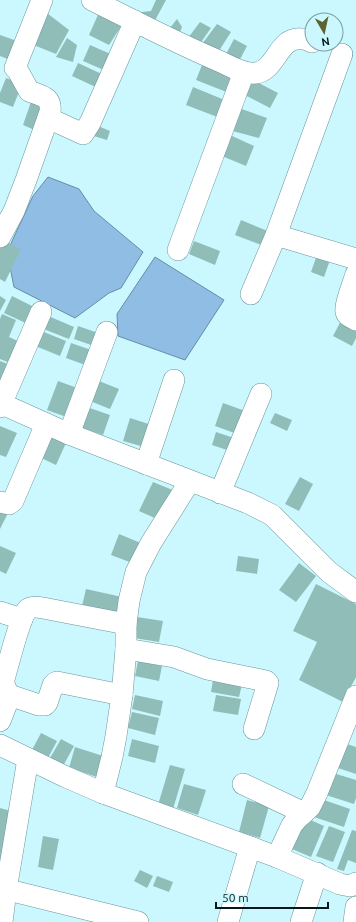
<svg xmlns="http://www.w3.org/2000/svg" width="356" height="922" font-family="Ubuntu,sans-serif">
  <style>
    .water { fill: #90bde4; stroke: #678ca7 }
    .building { fill: #91bdb8 }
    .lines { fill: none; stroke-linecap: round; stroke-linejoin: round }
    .minor-casing { stroke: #6a959b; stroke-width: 22 }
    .minor { stroke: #fff; stroke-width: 21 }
  </style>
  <rect width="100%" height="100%" fill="#caf8fe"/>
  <!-- water -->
  <g class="water">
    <path d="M48,177L79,189L94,211L143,252L121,288L109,293L75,318L14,287L7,252L33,196Z"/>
    <path d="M155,257L224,300L185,360L118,336L117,314Z"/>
  </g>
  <!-- building -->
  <g class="building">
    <path d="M156,0H166L153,24L134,13L151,11Z"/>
    <path d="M101,8L125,20L109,45L89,35Z"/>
    <path d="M43,10L69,30L56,54L26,42Z"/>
    <path d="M177,19L182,27L177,40L166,33Z"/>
    <path d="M200,22L211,28L199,45L188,38Z"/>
    <path d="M217,24L231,32L217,54L202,44Z"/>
    <path d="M0,35L17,41L10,60L0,56Z"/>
    <path d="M67,38L77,45L73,62L56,57Z"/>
    <path d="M234,39L247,46L237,65L224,58Z"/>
    <path d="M90,45L113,55L106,71L83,61Z"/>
    <path d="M78,63L106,76L100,89L72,76Z"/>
    <path d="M202,65L235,78L229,93L196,80Z"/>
    <path d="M6,78L22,84L13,107L0,102V93Z"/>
    <path d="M249,78L278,93L270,108L241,93Z"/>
    <path d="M193,87L227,101L220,118L186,105Z"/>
    <path d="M32,99L47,105L37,131L23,125Z"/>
    <path d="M233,106L267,118L259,138L225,129Z"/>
    <path d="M91,123L110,131L107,140L87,134Z"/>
    <path d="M230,135L254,146L246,166L222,156Z"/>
    <path d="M241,220L270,232L264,246L235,235Z"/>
    <path d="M2,240L21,249L5,282L0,279V245Z"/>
    <path d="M194,241L220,251L215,265L189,254Z"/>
    <path d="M318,252L331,257L324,277L311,272Z"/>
    <path d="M0,296L6,300L0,311Z"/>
    <path d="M12,296L38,309L30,325L4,313Z"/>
    <path d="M2,314L16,320L9,337L20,342L10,363L0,359V319Z"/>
    <path d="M46,315L74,327L69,339L41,328Z"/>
    <path d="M343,317L356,324V338L352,346L333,336Z"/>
    <path d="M78,326L101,334L97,347L74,339Z"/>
    <path d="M39,330L66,341L60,356L33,345Z"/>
    <path d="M71,343L97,352L91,367L66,358Z"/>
    <path d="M0,361L13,366L0,386Z"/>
    <path d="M58,381L80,389L69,418L47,410Z"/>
    <path d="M99,381L119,389L110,409L90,401Z"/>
    <path d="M223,403L248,412L240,435L215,426Z"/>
    <path d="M84,406L110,415L103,435L77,426Z"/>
    <path d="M275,413L292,420L287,431L270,423Z"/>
    <path d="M130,418L155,426L148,448L123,441Z"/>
    <path d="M0,426L17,433L6,457L0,455Z"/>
    <path d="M216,432L237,439L233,452L212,445Z"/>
    <path d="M46,435L66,443L56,465L37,456Z"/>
    <path d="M300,477L313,484L299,511L285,504Z"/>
    <path d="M153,482L175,491L157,519L139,511Z"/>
    <path d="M0,509L8,513L0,529Z"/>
    <path d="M119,534L143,544L135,564L111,555Z"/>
    <path d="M0,546L16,553L6,574L0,571Z"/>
    <path d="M238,556L259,559L257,574L236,571Z"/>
    <path d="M299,563L316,576L296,602L279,590Z"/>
    <path d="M316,584L356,604V677L343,702L299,680L317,642L293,631Z"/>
    <path d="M86,589L122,597L118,615L82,606Z"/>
    <path d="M137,617L163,621L159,642L134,638Z"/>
    <path d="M138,661L162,666L159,681L135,676Z"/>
    <path d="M214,674L243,680L239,697L211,692Z"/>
    <path d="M135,695L163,701L160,716L132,709Z"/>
    <path d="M216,695L241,699L238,715L213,711Z"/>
    <path d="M132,712L159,718L155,735L128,728Z"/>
    <path d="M41,733L57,741L48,758L32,750Z"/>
    <path d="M61,739L74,746L63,766L50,758Z"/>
    <path d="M132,739L159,746L155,763L128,756Z"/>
    <path d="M344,743L356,747V774L335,767Z"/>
    <path d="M75,747L103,756L97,777L69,768Z"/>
    <path d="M170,765L185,769L173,809L158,805Z"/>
    <path d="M333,773L356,780V798L354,804L326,795Z"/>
    <path d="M184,784L206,790L198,815L177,808Z"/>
    <path d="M321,799L350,809L344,827L314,817Z"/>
    <path d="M247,800L269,806L260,838L239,832Z"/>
    <path d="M0,808L18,813L0,865Z"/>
    <path d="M306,818L324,826L311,857L292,849Z"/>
    <path d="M329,826L345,832L333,862L316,856Z"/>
    <path d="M352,830L356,831V863L348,860L344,871L337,869Z"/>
    <path d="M43,836L59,839L53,870L38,867Z"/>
    <path d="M140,870L153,876L147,888L134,881Z"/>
    <path d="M157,876L173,882L169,892L153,886Z"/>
  </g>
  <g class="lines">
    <defs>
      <g id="minor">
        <path d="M92,0C135,21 176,43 219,61C230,66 245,75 256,73C277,70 278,35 303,39C306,39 309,41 312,42"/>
        <path d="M48,118L83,134L90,123L135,21"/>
        <path d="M276,235L342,54"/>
        <path d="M0,237L14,211L26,180L50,112C52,96 41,96 29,91L18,71L15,68L42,0"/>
        <path d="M178,250L244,72"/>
        <path d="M356,274C354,281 344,306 346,312C347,316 352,318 356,320"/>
        <path d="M251,294L276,235L356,259"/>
        <path d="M0,403L69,434L248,503L272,515L329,572L356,592"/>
        <path d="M0,407L41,312"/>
        <path d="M69,434L107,332"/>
        <path d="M146,464L174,380"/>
        <path d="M220,493L261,394"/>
        <path d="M0,502L9,504L13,501L46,424"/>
        <path d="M0,612L22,619"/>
        <path d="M126,649L174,657L207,669L266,681L268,683L254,729"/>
        <path d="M9,695L39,705H45L47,703L53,685L55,683L57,682L122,695"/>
        <path d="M0,721L9,698C8,690 3,687 4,679C8,666 20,616 28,609C32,606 38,607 43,608L126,624"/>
        <path d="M0,745L66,777L103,793L277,857L340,884L350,886L356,883"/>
        <path d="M243,784L304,813"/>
        <path d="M103,793L112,757L116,736L122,695L126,649V624L129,601L136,572L151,543L190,481"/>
        <path d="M277,857L292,825L298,818L310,807L317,793L356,696"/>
        <path d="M0,888L138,922"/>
        <path d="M2,922L6,890L28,759"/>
        <path d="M228,922L250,847"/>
        <path d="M301,922L317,873"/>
        <path d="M354,922L356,907"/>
      </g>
    </defs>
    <!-- minor casing -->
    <use href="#minor" class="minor-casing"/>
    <!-- minor -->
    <use href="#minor" class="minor"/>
  </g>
  <!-- north arrow -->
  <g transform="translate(324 32) rotate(171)"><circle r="19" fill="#caf8fe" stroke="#7c9ea3"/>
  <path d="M0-3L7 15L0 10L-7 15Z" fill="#60622f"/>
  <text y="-6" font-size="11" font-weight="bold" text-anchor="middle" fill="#07181a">N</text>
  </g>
  <!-- scale -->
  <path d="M216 902v6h112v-6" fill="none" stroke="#07181a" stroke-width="2"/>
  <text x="222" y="902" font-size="12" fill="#07181a" stroke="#caf8fe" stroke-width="3" paint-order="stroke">50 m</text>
</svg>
